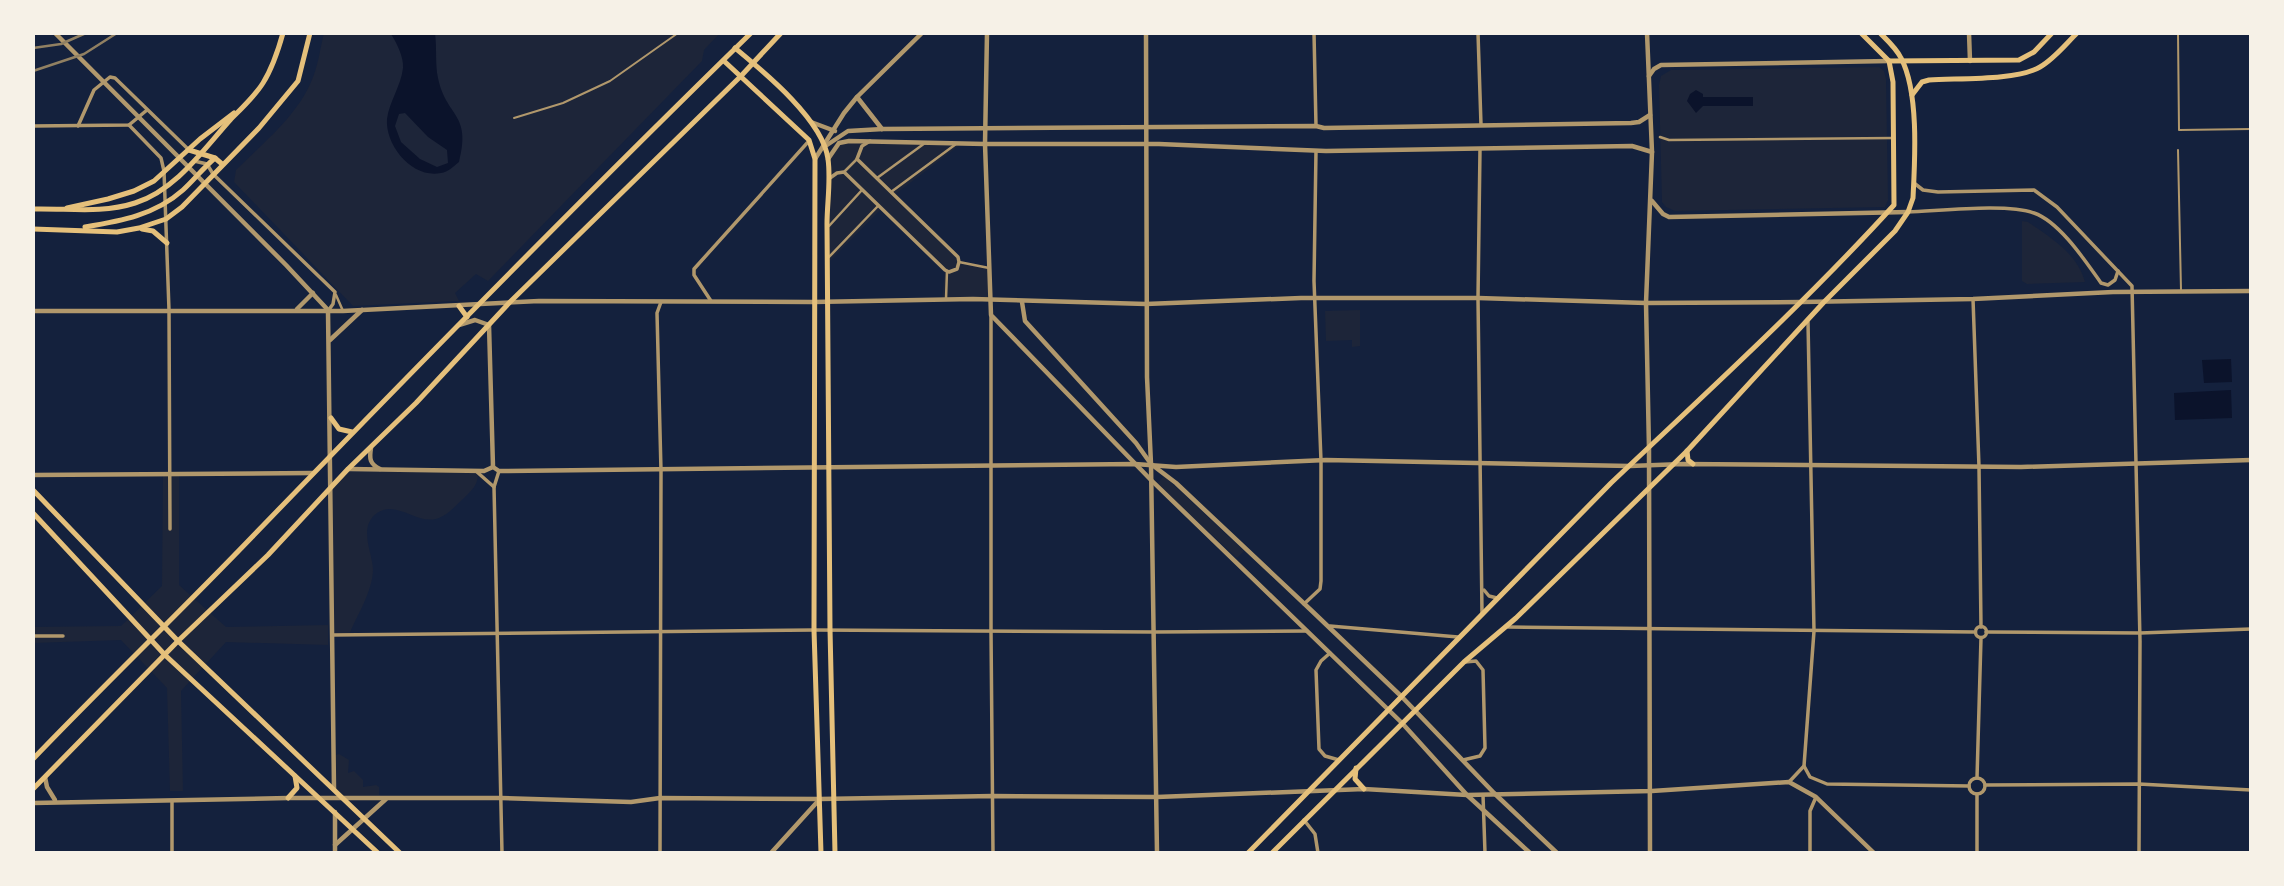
<svg xmlns="http://www.w3.org/2000/svg" width="2284" height="886" font-family="'Noto Sans',sans-serif">
  <style>
    .green { fill: #1d2539 }
    .water { fill: #0b132b; fill-rule: evenodd }
    .lines { fill: none; stroke-linecap: round; stroke-linejoin: round }
    .service { stroke: #b1986c; stroke-width: 2 }
    .pedestrian { stroke: #b1986c; stroke-width: 2.5 }
    .minor { stroke: #b1986c; stroke-width: 3.5 }
    .tertiary { stroke: #b1986c; stroke-width: 4.5 }
    .secondary { stroke: #e5c07b; stroke-width: 5 }
    .primary { stroke: #e5c07b; stroke-width: 5 }
    .rail { stroke: #918062; stroke-width: 2.5 }
  </style>
  <rect width="100%" height="100%" fill="#14213d"/>
  <!-- green -->
  <g class="green">
    <path d="M324,33H720L704,50L702,61L488,281L476,274L455,293L459,301H456L353,306L234,182L236,170C263,143 296,117 311,82C318,67 320,49 324,33Z"/>
    <path d="M1879,67L1884,71L1886,79L1888,200L1885,207L1675,211L1666,207L1662,202L1659,85L1661,76L1671,70Z"/>
    <path d="M839,143L961,144L894,195L960,261L989,267L990,300H942L945,270L882,208L827,264L828,159Z"/>
    <path d="M2022,221L2028,222C2051,238 2077,253 2085,282L2027,284L2022,281Z"/>
    <path d="M1360,310V346L1352,347V340L1326,341L1325,311Z"/>
    <path d="M345,472H474L478,476C477,486 471,491 464,498C456,505 449,514 439,518C417,526 397,499 377,513C358,527 372,551 373,569C373,591 357,615 349,635H332V488Z"/>
    <path d="M163,476H179V585L226,627L328,625V645L226,642L181,691L183,791H170L167,688L121,640L33,643V627L121,626L162,586Z"/>
    <path d="M1164,476L1244,551L1237,558L1157,484Z"/>
    <path d="M339,754L349,760L348,773L354,771L363,780V787L376,785L379,787V795L387,799H344L334,790L335,755Z"/>
  </g>
  <!-- water -->
  <g class="water">
    <path d="M390,33H435C437,48 435,64 438,78C446,117 472,113 459,162C454,166 448,172 441,173C413,179 385,146 387,119C389,102 401,86 403,68C404,57 396,41 390,33ZM405,113L428,137L447,150L448,163L437,167L420,159L401,142L395,126L399,114Z"/>
    <path d="M1696,90L1703,94V97H1753V106H1703L1696,113L1687,101L1690,94Z"/>
    <path d="M2231,359L2232,382L2204,383L2202,360Z"/>
    <path d="M2231,390L2232,418L2175,420L2174,393Z"/>
  </g>
  <g class="lines">
    <!-- service -->
    <g class="service">
      <path d="M2178,33L2179,130L2251,129"/>
      <path d="M514,118L563,103L610,81L678,33"/>
      <path d="M2178,150L2181,290"/>
    </g>
    <!-- pedestrian -->
    <g class="pedestrian">
      <path d="M1660,137L1669,140L1894,138"/>
      <path d="M845,171L857,159"/>
      <path d="M877,178L925,143"/>
      <path d="M891,192L956,144"/>
      <path d="M829,226L862,190"/>
      <path d="M829,257L878,206"/>
      <path d="M959,262L989,268"/>
      <path d="M336,295L343,311"/>
      <path d="M946,299L947,271"/>
    </g>
    <!-- minor -->
    <g class="minor">
      <path d="M1314,33L1316,126"/>
      <path d="M1478,33L1481,125"/>
      <path d="M129,125L161,158L164,171L169,310L170,529"/>
      <path d="M33,126L129,125L147,110"/>
      <path d="M78,126L94,90L110,77L115,78L189,150"/>
      <path d="M1480,149L1478,298L1482,613"/>
      <path d="M194,161L207,164L213,174L335,292L333,304L328,311"/>
      <path d="M830,178L837,173L844,172L945,270L949,272L957,269L959,262L958,257L857,159L862,146L870,141"/>
      <path d="M1914,183L1923,190L1938,192L2034,190L2057,207L2132,286L2140,641L2139,853"/>
      <path d="M1908,212C1939,211 2007,203 2034,213C2060,222 2086,262 2101,283L2108,285L2115,280L2118,271"/>
      <path d="M1973,299L1979,467L1981,627"/>
      <path d="M711,301L694,275V269L808,142"/>
      <path d="M991,316V631L993,853"/>
      <path d="M499,471L494,487L502,853"/>
      <path d="M477,472L494,487"/>
      <path d="M1484,590L1489,596L1497,598"/>
      <path d="M1304,604L1320,589L1321,581V461L1314,281L1316,151"/>
      <path d="M1330,626L1458,637"/>
      <circle cx="1981" cy="632" r="5.5"/>
      <path d="M1508,627L1975,632"/>
      <path d="M1986,632L2140,633L2251,629"/>
      <path d="M332,635L814,630L1154,632L1307,631"/>
      <path d="M33,636H63"/>
      <path d="M1330,653L1321,661L1316,670L1319,749L1325,756L1339,760"/>
      <path d="M1463,760L1480,756L1485,748L1483,670L1476,661L1465,662"/>
      <path d="M1804,766L1810,777L1827,784L1969,786"/>
      <path d="M1977,778L1981,638"/>
      <circle cx="1977" cy="786" r="8"/>
      <path d="M1789,782L1804,766L1814,631L1808,322"/>
      <path d="M1985,785L2139,784L2251,790"/>
      <path d="M1977,794V853"/>
      <path d="M1483,795L1485,853"/>
      <path d="M172,801V853"/>
      <path d="M1304,820L1315,834L1318,853"/>
      <path d="M660,853L661,471L657,313L661,302"/>
      <path d="M1810,853V811L1816,797"/>
    </g>
    <!-- tertiary -->
    <g class="tertiary">
      <path d="M55,33L286,265L328,310"/>
      <path d="M987,33L985,144L991,315L1151,480L1402,723L1467,795L1530,853"/>
      <path d="M1146,33L1147,377L1151,464L1157,853"/>
      <path d="M1647,33L1652,152L1646,303L1649,449L1650,853"/>
      <path d="M1969,33L1970,61"/>
      <path d="M1649,76L1654,69L1661,65L1889,61"/>
      <path d="M857,97L882,129"/>
      <path d="M811,122L835,131"/>
      <path d="M824,147L848,131L883,129L1316,126L1324,128L1631,123L1639,122L1650,115"/>
      <path d="M815,159L844,113L857,97L922,33"/>
      <path d="M828,159L839,143L849,141L985,144H1159L1326,151L1632,146L1652,152"/>
      <path d="M1652,201L1663,214L1669,217L1908,212"/>
      <path d="M1022,302L1025,321L1136,443L1151,464L1176,483L1313,612L1402,697L1494,793L1557,853"/>
      <path d="M297,309L313,293"/>
      <path d="M33,311H343L539,301L813,302L973,299L1146,304L1301,298H1478L1646,303L1802,302L1973,299L2113,292L2251,291"/>
      <path d="M328,311L334,789"/>
      <path d="M459,325L475,320L489,325L493,467"/>
      <path d="M330,340L362,310"/>
      <path d="M371,448C369,459 370,464 380,469"/>
      <path d="M348,469L484,471L493,467L499,471L1135,464L1176,467L1326,460L1630,466L1683,464L2021,467L2251,460"/>
      <path d="M33,475L313,473"/>
      <path d="M45,777L47,787L55,800"/>
      <path d="M33,803L288,798H501L631,802L660,798L820,799L993,796L1157,797L1364,789L1467,795L1652,791L1789,782L1816,797L1874,853"/>
      <path d="M335,812V853"/>
      <path d="M335,845L386,799"/>
      <path d="M771,853L819,800"/>
    </g>
    <!-- secondary -->
    <g class="secondary">
      <path d="M1861,33L1889,61"/>
      <path d="M735,48C764,72 823,120 828,159C831,180 827,203 827,224L830,629L835,853"/>
      <path d="M724,61L809,140L815,159L814,630L821,853"/>
      <path d="M1889,61L2019,60L2034,52L2052,33"/>
      <path d="M1912,95L1922,82L1929,80C1958,78 2016,81 2040,67C2054,59 2065,45 2077,33"/>
      <path d="M459,306L467,317"/>
      <path d="M331,418L339,429L352,432"/>
      <path d="M1687,451L1688,460L1693,464"/>
      <path d="M33,759C105,684 180,612 252,537C416,367 582,198 751,33"/>
      <path d="M1356,768L1355,779L1364,789"/>
      <path d="M33,789L178,641L268,555L348,469L416,403L510,302L741,76L781,33"/>
      <path d="M1248,853L1611,483C1707,392 1805,303 1894,205L1893,82L1889,61"/>
      <path d="M1272,853L1464,662L1516,618L1687,451L1824,302L1895,231L1908,212L1913,198C1915,159 1919,92 1901,58C1896,48 1888,41 1880,33"/>
    </g>
    <!-- primary -->
    <g class="primary">
      <path d="M189,150L215,158"/>
      <path d="M67,208L108,199L134,191L154,181L200,139L234,113"/>
      <path d="M33,209C68,208 101,214 135,203C176,190 203,150 231,119C242,108 255,96 263,83C273,67 278,51 283,33"/>
      <path d="M85,227C121,221 155,215 183,190C194,180 203,168 215,158L222,164"/>
      <path d="M33,229L117,232L139,228L166,219L182,207L259,128L298,81L310,33"/>
      <path d="M142,229L153,231L167,243"/>
      <path d="M33,490L178,641L400,853"/>
      <path d="M33,513L165,655L378,853"/>
      <path d="M288,798L297,788L295,776"/>
    </g>
    <!-- rail -->
    <g class="rail">
      <path d="M33,48L61,44L86,33"/>
      <path d="M33,71L84,54L117,33"/>
    </g>
  </g>
  <!-- border -->
  <rect width="2284" height="886" fill="none" stroke="#f6f1e7" stroke-width="70"/>
</svg>
